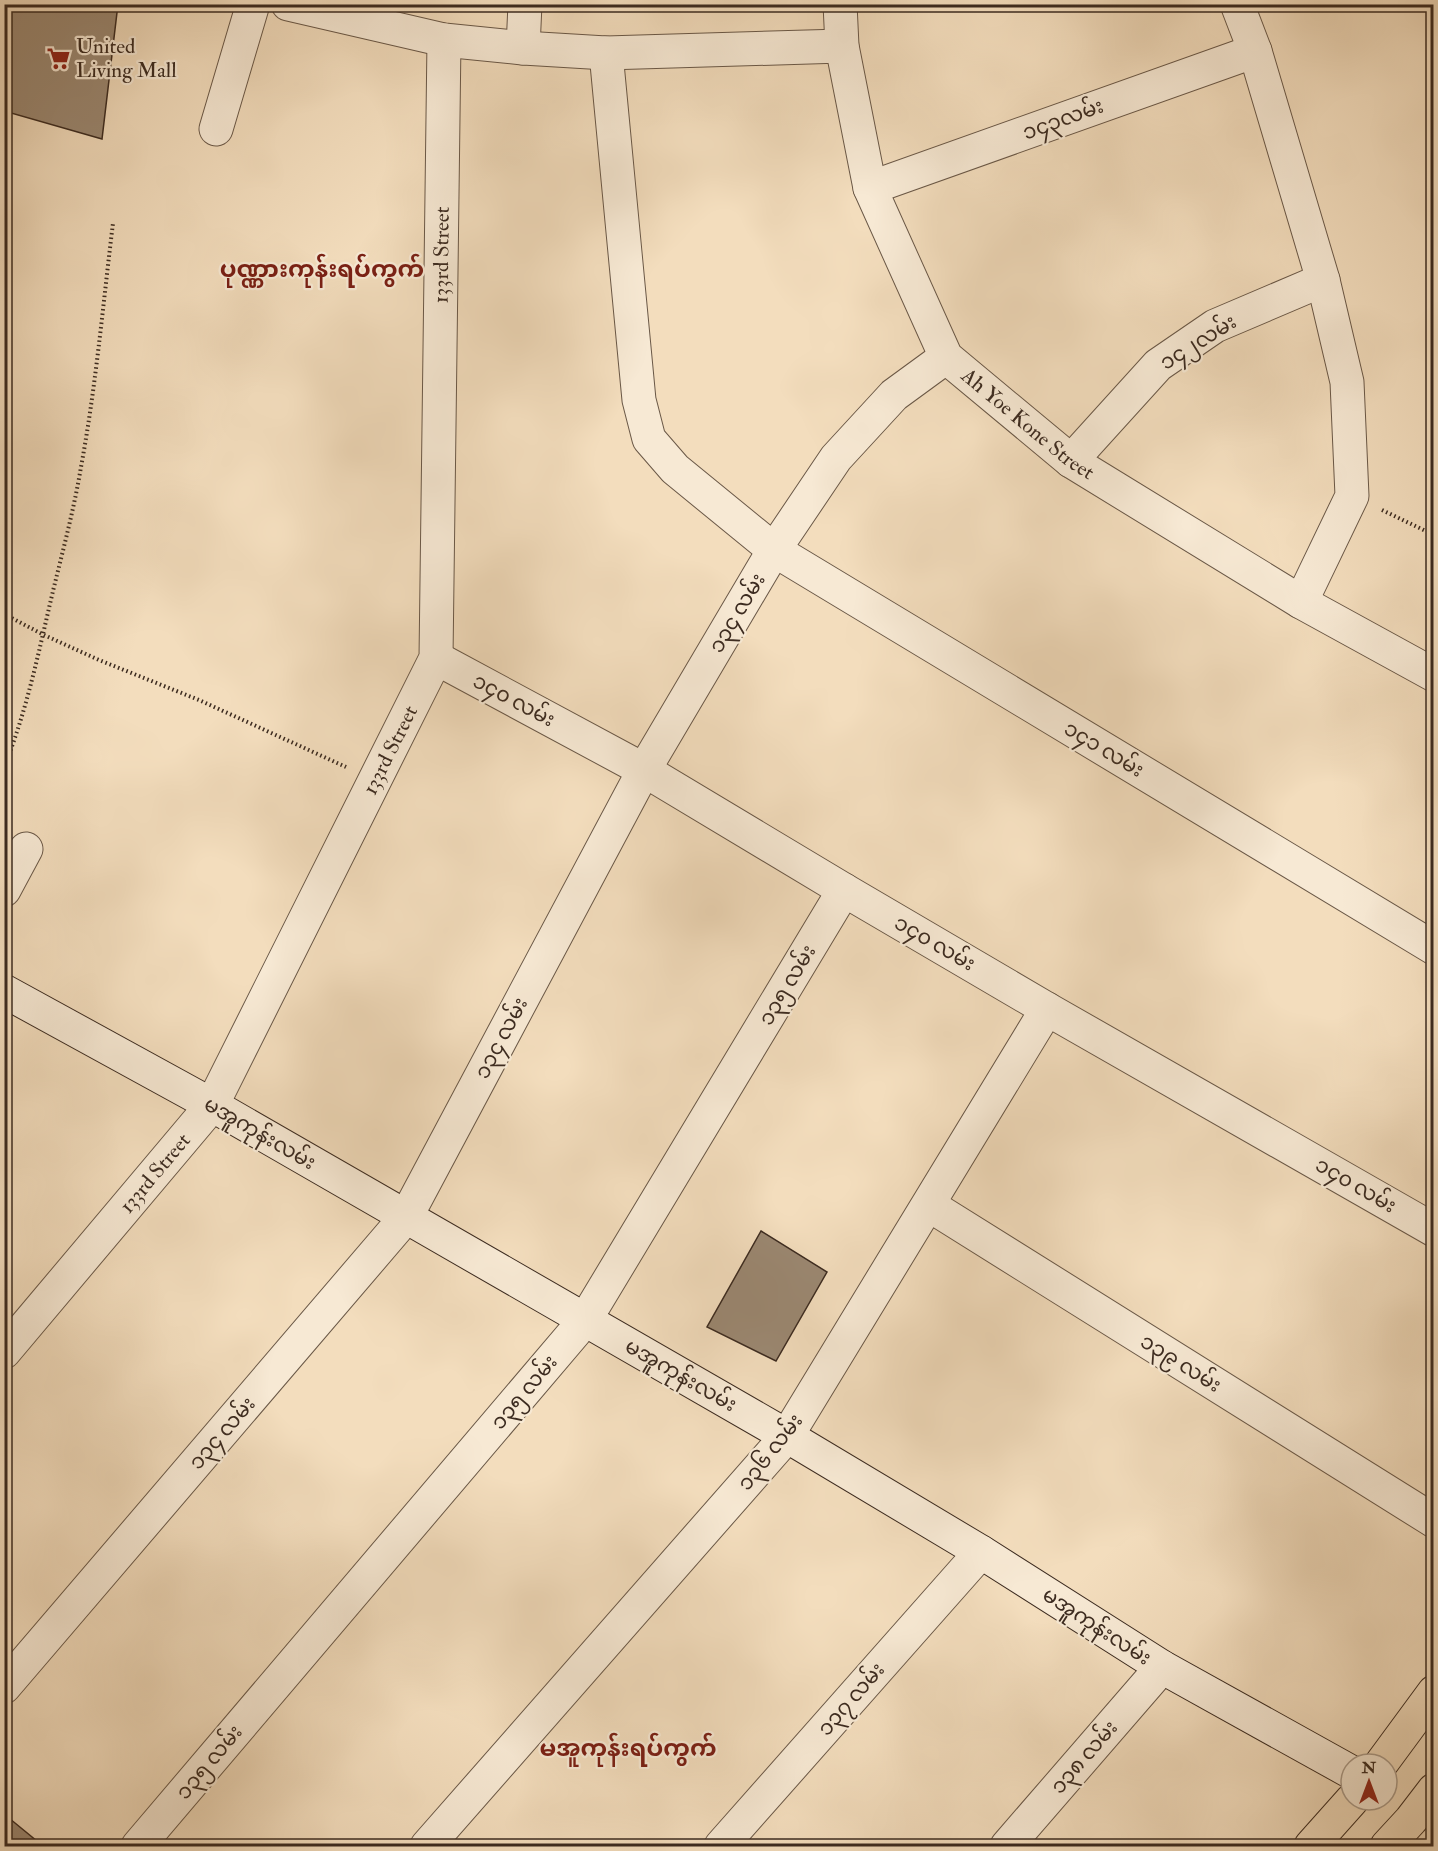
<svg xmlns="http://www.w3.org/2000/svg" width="1438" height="1851" font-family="'IM FELL Double Pica','Noto Sans Myanmar',serif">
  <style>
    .building { fill: #9b8872; stroke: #3c2b20; stroke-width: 1.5 }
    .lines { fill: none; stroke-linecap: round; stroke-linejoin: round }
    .street-casing { stroke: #6a5847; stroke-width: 35 }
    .secondary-casing { stroke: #3c2b20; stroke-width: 35 }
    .primary-casing { stroke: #3c2b20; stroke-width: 35 }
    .path { stroke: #3c2b20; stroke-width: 4; stroke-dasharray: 1.5 3; stroke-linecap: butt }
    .street { stroke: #f7e9d4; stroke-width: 33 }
    .secondary { stroke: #f7e9d4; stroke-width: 33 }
    .primary { stroke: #f3ddbd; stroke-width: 33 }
    .labels { text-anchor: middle; stroke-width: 4.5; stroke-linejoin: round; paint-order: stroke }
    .poi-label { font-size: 21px; fill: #3c2b20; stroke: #f7e9d4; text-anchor: start }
    .street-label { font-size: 21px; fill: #3c2b20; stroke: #f7e9d4 }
    .quarter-label { font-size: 24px; font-weight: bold; fill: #7a1f14; stroke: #f7e9d4 }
  </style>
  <rect width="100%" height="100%" fill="#f3ddbd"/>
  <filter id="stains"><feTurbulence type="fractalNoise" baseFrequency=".00333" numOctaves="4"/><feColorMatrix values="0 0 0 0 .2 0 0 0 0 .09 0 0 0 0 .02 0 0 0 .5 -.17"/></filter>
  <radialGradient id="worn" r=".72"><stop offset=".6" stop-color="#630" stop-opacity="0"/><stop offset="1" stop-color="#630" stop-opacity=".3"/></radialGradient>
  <!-- building -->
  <g class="building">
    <path d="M4,4H118L102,139L4,111Z"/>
    <path d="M761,1231L827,1272L776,1361L707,1327Z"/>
    <path d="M4,1814L43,1846H4Z"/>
  </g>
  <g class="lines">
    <defs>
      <g id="street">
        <path d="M288,4L444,40L523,48L606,53L842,46"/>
        <path id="s1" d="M840,4L842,46L870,188L946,357L1071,461L1301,602L1434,675"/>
        <path d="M1237,4L1255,51L1323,280L1347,382L1352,496L1301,602"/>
        <path d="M523,48L525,4"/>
        <path d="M606,53L639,400L649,439L675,469L774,550L1434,948"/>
        <path d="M216,129L253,4"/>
        <path d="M870,188L1255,51"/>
        <path d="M1071,461L1158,365L1215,326L1323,280"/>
        <path d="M436,658L644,770L844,890L1047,1009L1434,1230"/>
        <path d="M4,890L26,849"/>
        <path d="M929,1205L1434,1521"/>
        <path id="s2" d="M4,1352L212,1105L436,658L444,40"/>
        <path d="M4,1687L406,1217L644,770L774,550L836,458L894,395L946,357"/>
        <path d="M138,1846L585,1320L844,890"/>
        <path d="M427,1846L787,1436L1047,1009"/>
        <path d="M721,1846L981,1552"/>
        <path d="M1007,1846L1162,1667"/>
      </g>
      <path id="secondary" d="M4,991L212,1105L787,1436L981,1552L1162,1667L1351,1772"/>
      <g id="primary">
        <path d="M1381,1764L1434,1692"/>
        <path d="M1311,1846L1352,1800"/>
        <path d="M1387,1846L1411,1820L1434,1790"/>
      </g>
    </defs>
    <!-- street casing -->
    <use href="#street" class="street-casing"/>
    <!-- secondary casing -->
    <use href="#secondary" class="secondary-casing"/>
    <!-- primary casing -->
    <use href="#primary" class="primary-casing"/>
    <!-- path -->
    <g class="path">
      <path d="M1382,510L1434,535"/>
      <path d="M4,614L44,635L99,660L199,700L346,767"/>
      <path d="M4,767C27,711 39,650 53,591C63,550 74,509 81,467C96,386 103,304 113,223"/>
    </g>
    <!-- street -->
    <use href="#street" class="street"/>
    <!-- secondary -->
    <use href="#secondary" class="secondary"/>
    <!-- primary -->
    <use href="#primary" class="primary"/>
  </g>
  <!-- icons -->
  <defs>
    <symbol id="supermarket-bare" viewBox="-9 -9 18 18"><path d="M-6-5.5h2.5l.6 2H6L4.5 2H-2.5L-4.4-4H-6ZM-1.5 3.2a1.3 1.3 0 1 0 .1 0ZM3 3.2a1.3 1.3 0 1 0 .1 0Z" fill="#8f2418" stroke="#f7e9d4" stroke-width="2.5" paint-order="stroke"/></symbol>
  </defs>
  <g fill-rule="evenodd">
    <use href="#supermarket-bare" x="42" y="42" width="33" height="33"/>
  </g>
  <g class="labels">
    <!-- poi labels -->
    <g class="poi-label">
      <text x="76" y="53">United<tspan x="76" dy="24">Living Mall</tspan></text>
    </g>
    <!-- street labels -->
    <g class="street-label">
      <text transform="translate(1063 119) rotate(-20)" y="7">၁၄၃လမ်း</text>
      <text dy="7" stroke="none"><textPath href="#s2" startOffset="1226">133rd Street</textPath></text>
      <text transform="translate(1198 342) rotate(-32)" y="7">၁၄၂လမ်း</text>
      <text dy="7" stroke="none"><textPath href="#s1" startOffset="478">Ah Yoe Kone Street</textPath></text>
      <text transform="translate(737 613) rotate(-59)" y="7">၁၃၄ လမ်း</text>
      <text transform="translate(514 700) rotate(28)" y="7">၁၄၀ လမ်း</text>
      <text dy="7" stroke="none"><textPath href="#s2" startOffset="720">133rd Street</textPath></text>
      <text transform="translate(1104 749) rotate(31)" y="7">၁၄၁ လမ်း</text>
      <text transform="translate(935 943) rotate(30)" y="7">၁၄၀ လမ်း</text>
      <text transform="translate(787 985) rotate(-59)" y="7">၁၃၅ လမ်း</text>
      <text transform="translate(501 1038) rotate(-62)" y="7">၁၃၄ လမ်း</text>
      <text transform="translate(260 1133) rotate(30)" y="7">မအူကုန်းလမ်း</text>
      <text dy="7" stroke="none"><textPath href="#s2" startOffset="234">133rd Street</textPath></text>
      <text transform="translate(1356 1185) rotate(30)" y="7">၁၄၀ လမ်း</text>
      <text transform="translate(1181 1363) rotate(32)" y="7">၁၃၉ လမ်း</text>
      <text transform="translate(681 1375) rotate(30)" y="7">မအူကုန်းလမ်း</text>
      <text transform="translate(524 1392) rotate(-50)" y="7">၁၃၅ လမ်း</text>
      <text transform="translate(222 1433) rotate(-49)" y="7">၁၃၄ လမ်း</text>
      <text transform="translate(770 1452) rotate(-52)" y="7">၁၃၆ လမ်း</text>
      <text transform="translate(1097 1626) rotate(33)" y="7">မအူကုန်းလမ်း</text>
      <text transform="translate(851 1699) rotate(-49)" y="7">၁၃၇ လမ်း</text>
      <text transform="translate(1084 1757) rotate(-49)" y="7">၁၃၈ လမ်း</text>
      <text transform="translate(209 1762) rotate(-50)" y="7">၁၃၅ လမ်း</text>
    </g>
    <!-- quarter labels -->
    <g class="quarter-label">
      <text x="322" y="277">ပုဏ္ဏားကုန်းရပ်ကွက်</text>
      <text x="628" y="1756">မအူကုန်းရပ်ကွက်</text>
    </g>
  </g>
  <!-- margin -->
  <rect width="1438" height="1851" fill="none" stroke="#f3ddbd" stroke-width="24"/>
  <rect x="6" y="6" width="1426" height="1839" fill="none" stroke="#3c2b20" stroke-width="3"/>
  <rect x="12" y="12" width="1414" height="1827" fill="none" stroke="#3c2b20" stroke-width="1.5"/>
  <!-- north arrow -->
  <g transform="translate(1369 1782)"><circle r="28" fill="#f7e9d4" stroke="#ac9d8c" stroke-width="1.5"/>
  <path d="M0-4.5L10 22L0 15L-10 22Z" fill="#8f2418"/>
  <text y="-9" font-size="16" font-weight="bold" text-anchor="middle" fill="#3c2b20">N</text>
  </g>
  <rect width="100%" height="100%" filter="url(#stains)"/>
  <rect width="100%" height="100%" fill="url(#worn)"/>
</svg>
